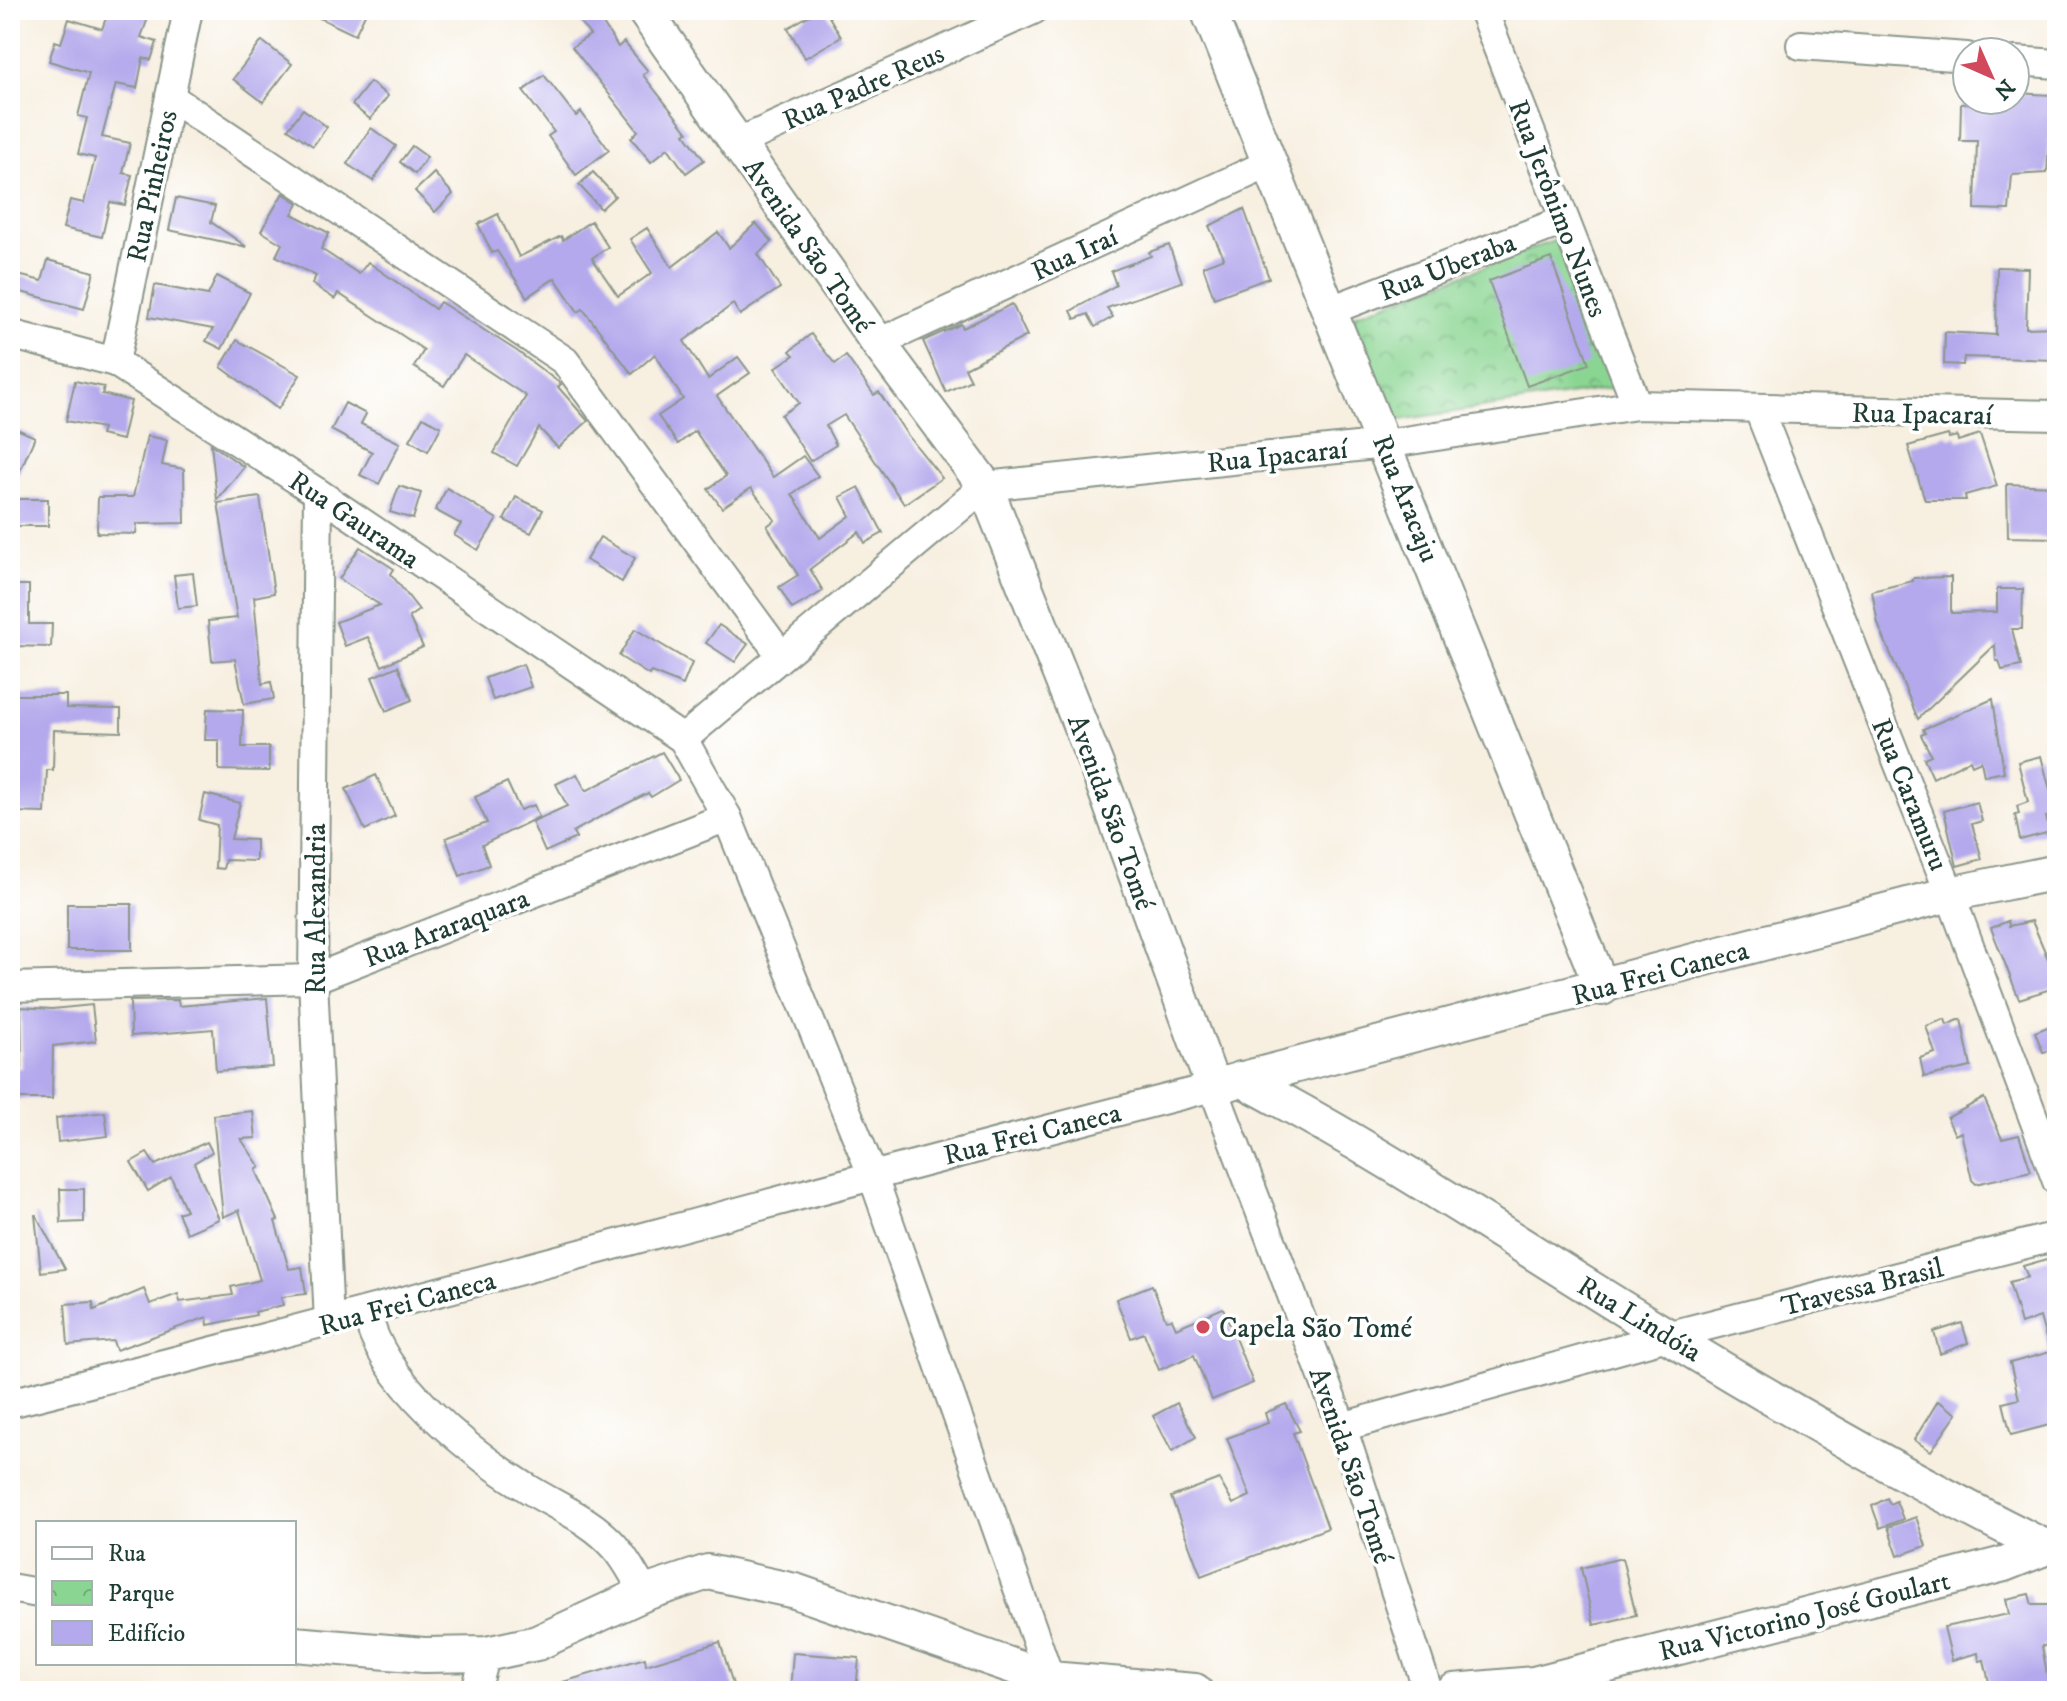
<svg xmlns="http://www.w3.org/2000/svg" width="2067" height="1701" font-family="'IM FELL DW Pica',serif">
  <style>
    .park { fill: url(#park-crowns); stroke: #548963; stroke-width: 2 }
    .building { fill: #b4a9ec }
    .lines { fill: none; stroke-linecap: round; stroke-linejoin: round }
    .minor-casing { stroke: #8b968a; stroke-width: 32 }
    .tertiary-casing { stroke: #8b968a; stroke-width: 38 }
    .minor { stroke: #fff; stroke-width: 28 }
    .tertiary { stroke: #fff; stroke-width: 34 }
    .poi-dot { fill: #d1495b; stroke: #fff; stroke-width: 3 }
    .labels { text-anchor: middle; stroke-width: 7; stroke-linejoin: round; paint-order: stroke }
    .street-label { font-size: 28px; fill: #1f3d34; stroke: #fff }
    .poi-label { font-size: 28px; fill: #1f3d34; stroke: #fff; text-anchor: start }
  </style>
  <defs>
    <pattern id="park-crowns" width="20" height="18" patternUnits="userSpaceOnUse" patternTransform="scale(2)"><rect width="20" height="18" fill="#8ad592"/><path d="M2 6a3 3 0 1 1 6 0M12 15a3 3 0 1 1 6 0" fill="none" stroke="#70ae78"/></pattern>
  </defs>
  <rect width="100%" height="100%" fill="#fff"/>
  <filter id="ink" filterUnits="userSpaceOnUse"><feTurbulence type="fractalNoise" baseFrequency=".0125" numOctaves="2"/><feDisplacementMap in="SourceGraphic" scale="16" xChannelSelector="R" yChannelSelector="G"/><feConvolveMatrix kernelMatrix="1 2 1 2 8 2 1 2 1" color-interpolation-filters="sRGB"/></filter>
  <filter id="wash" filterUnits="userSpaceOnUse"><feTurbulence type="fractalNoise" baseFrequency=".006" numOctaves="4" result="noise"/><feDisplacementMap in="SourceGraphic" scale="32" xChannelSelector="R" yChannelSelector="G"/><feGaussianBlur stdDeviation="1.8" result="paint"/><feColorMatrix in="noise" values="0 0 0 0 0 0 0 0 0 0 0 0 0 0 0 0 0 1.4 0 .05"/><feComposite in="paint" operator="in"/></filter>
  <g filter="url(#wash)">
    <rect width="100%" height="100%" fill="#f7efe0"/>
    <!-- park -->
    <path class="park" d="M1556,240L1615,388L1393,421L1352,316Z"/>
    <g id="blocks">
      <!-- building -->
      <g class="building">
        <path d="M109,10H151L141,37L157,42L151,60L143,58L137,88L116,84L102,137L130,143L123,173L132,175L125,205L110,202L102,237L63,228L70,200L84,203L95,158L78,154L87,118L78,116L89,73L49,61L55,41L61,43L69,19L102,29Z"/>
        <path d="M303,10H367L355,35Z"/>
        <path d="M570,10H594L618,47L624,42L648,71L643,75L688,132L685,134L704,160L686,173L668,148L651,162L631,138L638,131L572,47L590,35Z"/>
        <path d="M818,10H825L841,37L805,58L788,28Z"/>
        <path d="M262,41L292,64L263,102L233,79Z"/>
        <path d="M544,75L576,116L581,112L609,150L576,175L548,136L554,132L523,91Z"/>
        <path d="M370,82L388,96L370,119L352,105Z"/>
        <path d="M2015,93L2052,95L2047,173L2012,175L2009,210L1975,209L1977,141H1960L1961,104L2015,100Z"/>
        <path d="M303,109L327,127L313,146L288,129Z"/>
        <path d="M371,128L396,146L373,181L347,164Z"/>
        <path d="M412,146L427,157L415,174L400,162Z"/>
        <path d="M593,172L615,196L601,209L579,185Z"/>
        <path d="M434,173L453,194L435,212L415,191Z"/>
        <path d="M283,193L298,203L292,214L329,233L321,249L359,274L368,262L435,309L440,302L517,351L561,384L558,387L588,421L558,448L539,428L517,466L494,453L526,396L464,355L444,386L414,367L424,350L338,293L335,299L312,284L316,276L276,256L282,244L261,231Z"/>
        <path d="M176,198L215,206L211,222L247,247L169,230Z"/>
        <path d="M1244,209L1269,278L1214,298L1203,266L1224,258L1209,226Z"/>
        <path d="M498,214L519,257L561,236L563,240L591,221L608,247L592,258L618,296L652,273L630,239L647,228L672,267L718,232L729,248L756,223L772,242L758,254L780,288L740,315L733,304L684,341L708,379L738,357L750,373L717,396L773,477L803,456L818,476L792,494L820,538L850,516L840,497L859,487L883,533L865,543L859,532L810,569L823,591L792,609L779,587L798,575L767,526L775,520L751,488L722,508L708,489L726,476L695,431L678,444L658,416L683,399L655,354L632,374L583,309L578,312L555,278L527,297L497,251L492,253L478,224Z"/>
        <path d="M1169,245L1182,282L1107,308L1113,317L1095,327L1088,314L1075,319L1071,311L1116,285L1111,271L1151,256L1149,252Z"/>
        <path d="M1551,258L1589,364L1527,386L1489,281Z"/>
        <path d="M48,260L94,272L84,309L10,289V273L42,281Z"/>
        <path d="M1997,267L2028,268L2026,328L2057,327V360L1964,357L1963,365L1944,364L1945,332L1996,335Z"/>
        <path d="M217,276L250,293L222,349L206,341L213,329L149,317L155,285L208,295Z"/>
        <path d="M1012,304L1027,336L965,368L971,380L946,392L923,341L961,324L963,328Z"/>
        <path d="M811,334L835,364L846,356L874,395L879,392L906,433L942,478L904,504L844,415L826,426L836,445L810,461L781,415L799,403L775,368L794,355L790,351Z"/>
        <path d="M237,340L300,375L278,409L221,367Z"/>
        <path d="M75,381L104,387L102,394L131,401L122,440L101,435L103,428L66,421Z"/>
        <path d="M345,403L366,414L361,424L400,443L379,484L360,475L372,452L331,430Z"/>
        <path d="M423,417L441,427L428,451L410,440Z"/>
        <path d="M10,426L35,437L10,493Z"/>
        <path d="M1980,434L1997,486L1965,495L1966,500H1925L1908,446L1948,435L1949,438L1957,436L1958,441Z"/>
        <path d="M147,436L167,440L162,465L184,469L185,523L137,524L136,534L97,533L98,497H133Z"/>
        <path d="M211,444L244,467L217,500Z"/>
        <path d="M2007,484L2057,486V538L2008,537Z"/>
        <path d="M399,486L421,493L413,519L390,512Z"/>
        <path d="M447,488L497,519L478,550L454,535L461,524L435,510Z"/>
        <path d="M260,497L274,593L254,597L262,684L271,682L274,699L244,704L235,659L212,661L208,621L237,618L218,503Z"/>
        <path d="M516,497L543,510L531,533L504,520Z"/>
        <rect x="10" y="499" width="38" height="27"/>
        <path d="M600,537L635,558L622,582L586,560Z"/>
        <path d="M360,547L394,569L391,574L419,610L409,617L423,647L382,666L368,637L345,646L336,622L380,605L339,579Z"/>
        <path d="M193,573L197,606L178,608L174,575Z"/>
        <path d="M1951,577V613L1997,612V589H2023L2022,629H2012L2021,666L2002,670L1999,661H1996L1995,645L1918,719L1878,624L1872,591L1913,581V578Z"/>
        <path d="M10,585H29V624H52L51,647L10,646Z"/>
        <path d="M719,625L748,644L735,662L706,643Z"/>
        <path d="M635,629L692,663L683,685L651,672L649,675L619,656Z"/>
        <path d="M523,664L531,687L493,700L485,678Z"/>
        <path d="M398,666L412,700L386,711L372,677Z"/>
        <path d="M10,695H66V708L121,709V732L54,730L53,770H47L45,813L10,812Z"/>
        <path d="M1993,699L2004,772L1984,776L1981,761L1972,765L1970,760L1933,778L1924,758L1931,755L1921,735L1925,733L1923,729Z"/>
        <path d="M207,709L243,710L242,747H269V771L219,770V740H205Z"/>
        <path d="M662,752L679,780L651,797L648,793L600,817L573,832L576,838L545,852L532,822L567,806L556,784L577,774L586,791Z"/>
        <path d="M2041,756L2052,797L2057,796V815L2046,817L2050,832L2020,840L2015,815L2019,814L2017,806L2028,802L2018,762Z"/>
        <path d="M376,775L395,816L365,830L346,789Z"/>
        <path d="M507,782L520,810L534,805L539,817L482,845L489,865L460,876L446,838L487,823L475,797Z"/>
        <path d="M205,794L240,803L231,839L256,840V861L225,860L223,869L215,868L217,825L199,820Z"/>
        <path d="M1977,802L1982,821L1972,824L1982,859L1957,866L1944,811Z"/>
        <rect x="67" y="904" width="65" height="46"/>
        <path d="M2008,921L2009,926L2032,921L2048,959L2057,956V987L2019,999L1991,928Z"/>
        <path d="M267,998L273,1067L216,1071L213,1029L131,1036L130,1001L178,1000L179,1006Z"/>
        <path d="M92,1005L96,1041L53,1046L52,1099H16L17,1068H22L21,1007L52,1009Z"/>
        <path d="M1945,1019L1947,1025L1961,1019L1971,1067L1924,1077L1920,1058L1935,1053L1926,1026Z"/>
        <path d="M2057,1023V1049L2043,1052L2035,1032Z"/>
        <path d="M1984,1098L2002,1139L2019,1135L2031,1171L1976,1184L1972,1180L1961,1132L1955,1135L1947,1118Z"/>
        <path d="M253,1111L256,1138L241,1139L260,1167L256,1170L278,1220L275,1221L289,1269L302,1267L306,1294L281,1297L283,1305L255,1312L256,1315L208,1325L207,1317L116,1350L113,1341L68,1345L65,1304L93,1302L94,1310L144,1289L150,1304L178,1294L180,1302L233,1295L231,1287L260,1280L239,1210L223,1217L213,1115Z"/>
        <path d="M105,1112L108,1136L58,1142L56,1118Z"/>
        <path d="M207,1142L212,1152L194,1163L219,1219L187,1233L178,1213L186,1210L171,1177L148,1191L131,1162L147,1153L155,1165Z"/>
        <path d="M60,1189H84V1222L61,1223Z"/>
        <path d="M35,1215H36L65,1269L41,1272Z"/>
        <path d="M2054,1257L2057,1423L2011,1435L2003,1403L2019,1399L2010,1363L2050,1352L2040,1317L2021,1324L2009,1282L2028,1277L2023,1266Z"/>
        <path d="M1152,1285L1166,1320L1172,1319L1176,1328L1223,1308L1253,1383L1212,1400L1194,1355L1159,1370L1144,1333L1131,1338L1116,1299Z"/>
        <path d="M1962,1323L1968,1343L1940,1354L1934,1332Z"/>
        <path d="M1938,1401L1957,1414L1931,1451L1914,1440Z"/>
        <path d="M1177,1403L1196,1437L1172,1451L1153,1416Z"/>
        <path d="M1286,1404L1300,1431L1293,1433L1328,1528L1201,1576L1171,1497L1219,1479L1233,1504L1250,1496L1227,1438L1268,1423L1265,1413Z"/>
        <path d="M1887,1498L1890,1504L1896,1501L1903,1519L1880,1528L1872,1506Z"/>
        <path d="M1916,1517L1926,1546L1898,1556L1888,1527Z"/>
        <path d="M1622,1558L1636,1615L1594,1625L1581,1568Z"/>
        <path d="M2029,1594L2032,1605H2057V1645L2042,1646L2050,1691H1991L1984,1660L1979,1661L1978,1653L1952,1660L1944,1627L2009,1614L2006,1599Z"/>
        <path d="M720,1642L735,1691H549V1686L645,1658L646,1665Z"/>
        <path d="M793,1653L859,1658L856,1691H790Z"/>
      </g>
    </g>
  </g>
  <g filter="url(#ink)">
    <use href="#blocks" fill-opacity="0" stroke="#8b968a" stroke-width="2"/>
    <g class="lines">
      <defs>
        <g id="minor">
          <path d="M1483,10L1637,405"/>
          <path d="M1801,45L1967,57"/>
          <path d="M2015,61L2057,64"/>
          <path d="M170,97L565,361L780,654"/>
          <path d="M737,143L1033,10"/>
          <path d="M1331,310L1563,221"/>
          <path d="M10,334L115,362L318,493L683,739L727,817L872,1174L1050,1679"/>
          <path d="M878,343L1270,163"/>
          <path d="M115,362L188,10"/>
          <path d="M1759,410L1950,894L2057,1181"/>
          <path d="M318,493L313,979L329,1323"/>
          <path d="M683,739L985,486L1385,444L1637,405L2057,415"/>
          <path d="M10,987L313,979L727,817"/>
          <path d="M367,1313C380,1380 468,1451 524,1486C554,1506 590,1518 615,1547C627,1560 635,1578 645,1593"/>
          <path d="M10,1403C412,1303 811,1189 1213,1087L1342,1427L1428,1691"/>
          <path d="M1342,1427L1667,1336L2057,1236"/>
          <path d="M10,1588L38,1593"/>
          <path d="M476,1691L486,1654"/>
        </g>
        <g id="tertiary">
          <path d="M644,10L878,343L985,486L1097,767L1213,1087L1950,894L2057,872"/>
          <path d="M1208,10L1602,988"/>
          <path d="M1241,1079C1388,1155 1524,1249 1666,1335C1789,1410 1916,1483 2045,1547"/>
          <path d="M294,1644L424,1655L486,1654L537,1643L645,1593L708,1572L795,1591L1050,1679L1195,1691"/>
          <path d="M1454,1691L1534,1684L2004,1564L2057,1543"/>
        </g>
      </defs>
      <!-- minor casing -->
      <use href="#minor" class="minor-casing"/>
      <!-- tertiary casing -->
      <use href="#tertiary" class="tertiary-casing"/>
      <!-- minor -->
      <use href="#minor" class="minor"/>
      <!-- tertiary -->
      <use href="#tertiary" class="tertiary"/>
    </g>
  </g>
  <!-- markers -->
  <circle class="poi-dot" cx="1203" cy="1327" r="8"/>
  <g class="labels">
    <!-- street labels -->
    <g class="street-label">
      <text transform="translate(863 86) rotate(-24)" y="10">Rua Padre Reus</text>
      <text transform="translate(151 186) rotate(-78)" y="10">Rua Pinheiros</text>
      <text transform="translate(1559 208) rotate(69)" y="10">Rua Jerônimo Nunes</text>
      <text transform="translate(809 245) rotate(55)" y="10">Avenida São Tomé</text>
      <text transform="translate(1074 253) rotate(-25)" y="10">Rua Iraí</text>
      <text transform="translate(1447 266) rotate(-21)" y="10">Rua Uberaba</text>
      <text transform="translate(1922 413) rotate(1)" y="10">Rua Ipacaraí</text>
      <text transform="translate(1277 455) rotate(-6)" y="10">Rua Ipacaraí</text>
      <text transform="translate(1407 498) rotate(68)" y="10">Rua Aracaju</text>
      <text transform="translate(355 519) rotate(34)" y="10">Rua Gaurama</text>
      <text transform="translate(1911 794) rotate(68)" y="10">Rua Caramuru</text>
      <text transform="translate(1112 812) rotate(70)" y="10">Avenida São Tomé</text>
      <text transform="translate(315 909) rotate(-90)" y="10">Rua Alexandria</text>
      <text transform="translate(446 927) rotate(-21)" y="10">Rua Araraquara</text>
      <text transform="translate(1660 972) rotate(-15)" y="10">Rua Frei Caneca</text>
      <text transform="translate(1032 1133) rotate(-14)" y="10">Rua Frei Caneca</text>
      <text transform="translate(1862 1286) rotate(-14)" y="10">Travessa Brasil</text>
      <text transform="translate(407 1302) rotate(-15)" y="10">Rua Frei Caneca</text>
      <text transform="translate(1640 1318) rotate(31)" y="10">Rua Lindóia</text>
      <text transform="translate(1352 1465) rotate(71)" y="10">Avenida São Tomé</text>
      <text transform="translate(1804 1615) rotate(-14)" y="10">Rua Victorino José Goulart</text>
    </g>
    <!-- poi labels -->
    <g class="poi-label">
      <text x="1219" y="1337">Capela São Tomé</text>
    </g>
  </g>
  <!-- margin -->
  <rect width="2067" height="1701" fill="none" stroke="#fff" stroke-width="40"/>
  <!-- legend -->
  <rect x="36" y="1521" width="260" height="144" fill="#ffffff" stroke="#a5b1ae" stroke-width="2"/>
  <rect x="52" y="1547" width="40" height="12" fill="#ffffff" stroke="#a5b1ae" stroke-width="2"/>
  <text x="108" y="1561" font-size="24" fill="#1f3d34">Rua</text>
  <rect x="52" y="1581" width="40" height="24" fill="url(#park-crowns)" stroke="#a5b1ae" stroke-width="2"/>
  <text x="108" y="1601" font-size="24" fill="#1f3d34">Parque</text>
  <rect x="52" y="1621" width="40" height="24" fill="#b4a9ec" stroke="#a5b1ae" stroke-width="2"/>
  <text x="108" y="1641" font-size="24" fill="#1f3d34">Edifício</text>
  <!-- north arrow -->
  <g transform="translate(1991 76) rotate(135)"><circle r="38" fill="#ffffff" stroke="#a5b1ae" stroke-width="2"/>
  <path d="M0-6L14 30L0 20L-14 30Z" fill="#d1495b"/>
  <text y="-12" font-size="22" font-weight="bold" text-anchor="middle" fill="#1f3d34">N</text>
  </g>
</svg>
